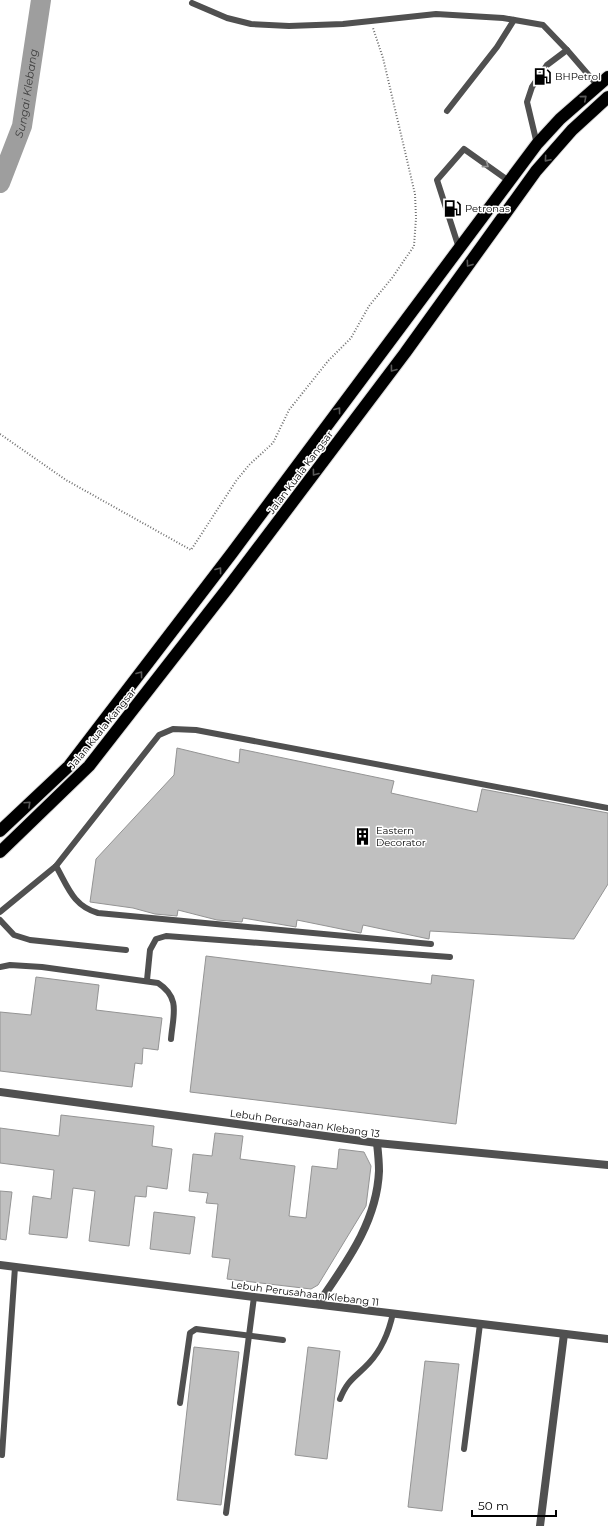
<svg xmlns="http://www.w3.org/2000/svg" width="608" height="1526" font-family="Montserrat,sans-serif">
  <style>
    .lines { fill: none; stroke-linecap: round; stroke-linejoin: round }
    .river { stroke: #9e9e9e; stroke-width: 20 }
    .building { fill: #c0c0c0; stroke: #949494 }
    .highway-casing { stroke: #dbdbdb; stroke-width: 14 }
    .path { stroke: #727272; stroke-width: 2; stroke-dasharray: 1 2; stroke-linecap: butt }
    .lane { stroke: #505050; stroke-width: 6 }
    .street { stroke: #505050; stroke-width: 8 }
    .highway { stroke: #000; stroke-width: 12 }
    .oneway { stroke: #595959 }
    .oneway2 { stroke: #969696 }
    .labels { text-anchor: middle; stroke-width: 3; stroke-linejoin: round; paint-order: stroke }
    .poi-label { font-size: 10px; fill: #000; stroke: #fff; text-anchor: start }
    .street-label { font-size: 10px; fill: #000; stroke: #fff }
    .water-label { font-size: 11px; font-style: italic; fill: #3f3f3f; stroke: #fff }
  </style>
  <rect width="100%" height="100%" fill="#fff"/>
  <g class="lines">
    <!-- river -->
    <path class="river" id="s1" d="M0,183L22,126L41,0"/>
  </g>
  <!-- building -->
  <g class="building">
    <path d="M177,748L239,763L240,749L394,781L391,793L477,812L482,789L608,813V884L574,939L430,931L429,939L363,925L361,933L297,920L296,927L243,918L242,922L217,920L178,910L177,916L155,914L133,908L90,902L96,859L174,775Z"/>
    <path d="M206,956L431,984L432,975L474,980L456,1124L190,1092Z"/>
    <path d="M36,977L99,985L96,1010L162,1018L158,1050L143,1048L142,1064L135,1063L132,1087L0,1071V1012L31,1015Z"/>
    <path d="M61,1115L154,1126L152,1146L172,1149L167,1189L147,1186L146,1197L135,1196L129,1246L89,1241L95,1191L73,1188L67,1238L29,1234L33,1196L51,1199L54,1170L0,1163V1128L59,1136Z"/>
    <path d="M215,1133L243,1136L240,1159L295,1166L289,1216L306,1218L312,1166L337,1169L339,1149L364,1152L371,1166L366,1206L318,1285L311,1289L227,1279L230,1259L212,1257L218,1204L206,1203L208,1193L189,1191L193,1154L212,1156Z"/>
    <path d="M0,1191L12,1192L6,1240L0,1239Z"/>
    <path d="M154,1212L195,1217L190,1254L150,1249Z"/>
    <path d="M194,1347L239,1352L221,1505L177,1500Z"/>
    <path d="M308,1347L340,1351L327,1459L295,1455Z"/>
    <path d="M425,1361L459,1364L442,1511L408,1507Z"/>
  </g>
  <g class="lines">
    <defs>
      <g id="highway">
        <path d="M0,831L69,766L232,553L537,144L560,119L608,77"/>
        <path d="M0,852L89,766L227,589L405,353L536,171L572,130L608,97"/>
      </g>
    </defs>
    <!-- highway casing -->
    <use href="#highway" class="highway-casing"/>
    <!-- path -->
    <path class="path" d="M0,434L66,480L191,550L236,481L249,465L273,443L289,410L328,361L351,338L369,306L392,278L414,246L416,218L415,194L383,58L373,28"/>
    <!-- lane -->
    <g class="lane">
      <path d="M192,3L227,18L251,24L289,26L343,24L436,14L503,18L543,25L567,50L598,86"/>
      <path d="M447,111L497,47L514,20"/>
      <path d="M537,144L527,102L532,87L547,65L567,50"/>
      <path d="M459,248L437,180L464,149L509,181"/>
      <path d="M56,866C68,887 73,906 98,913L431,944"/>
      <path d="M0,912L56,866L159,735L173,729L196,730L608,808"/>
      <path d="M0,920L14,935L30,940L126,950"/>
      <path d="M0,967L10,965L42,967L158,983C181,998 173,1015 171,1039"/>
      <path d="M147,980L150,950L156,939L166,936L450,957"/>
      <path d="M340,1399C348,1379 355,1378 369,1363C382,1349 389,1332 393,1313"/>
      <path d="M180,1403L190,1333L196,1329L283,1340"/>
      <path d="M464,1449L480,1324"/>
      <path d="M2,1455L15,1267"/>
      <path d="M226,1513L254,1297"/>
    </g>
    <!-- street -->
    <g class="street">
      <path d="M0,1092L377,1143L608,1165"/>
      <path d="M0,1265L254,1297L608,1339"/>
      <path d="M318,1304C346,1263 377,1222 379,1171C379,1162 378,1152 377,1143"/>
      <path d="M540,1526L564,1334"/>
    </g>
    <!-- highway -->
    <use href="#highway" class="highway"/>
  </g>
  <!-- one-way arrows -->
  <defs><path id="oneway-chevron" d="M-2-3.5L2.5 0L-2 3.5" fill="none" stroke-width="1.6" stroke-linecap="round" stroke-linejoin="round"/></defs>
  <g class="oneway">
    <use href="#oneway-chevron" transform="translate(584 98) rotate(-41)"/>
    <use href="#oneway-chevron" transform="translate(547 159) rotate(131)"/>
    <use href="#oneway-chevron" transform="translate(469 264) rotate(126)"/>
    <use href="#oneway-chevron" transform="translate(393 369) rotate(127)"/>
    <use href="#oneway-chevron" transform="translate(338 410) rotate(-53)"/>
    <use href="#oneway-chevron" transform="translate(315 473) rotate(127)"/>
    <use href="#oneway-chevron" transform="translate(219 570) rotate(-53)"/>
    <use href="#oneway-chevron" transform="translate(140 674) rotate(-53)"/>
    <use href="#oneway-chevron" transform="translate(28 804) rotate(-43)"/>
  </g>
  <use class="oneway2" href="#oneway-chevron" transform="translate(486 165) rotate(36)"/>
  <!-- icons -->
  <defs>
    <symbol id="fuel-bare" viewBox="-9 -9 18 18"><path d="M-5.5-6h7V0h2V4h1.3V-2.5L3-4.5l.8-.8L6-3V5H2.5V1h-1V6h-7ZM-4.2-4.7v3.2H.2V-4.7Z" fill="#000" stroke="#fff" stroke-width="2.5" paint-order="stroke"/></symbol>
    <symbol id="building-bare" viewBox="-9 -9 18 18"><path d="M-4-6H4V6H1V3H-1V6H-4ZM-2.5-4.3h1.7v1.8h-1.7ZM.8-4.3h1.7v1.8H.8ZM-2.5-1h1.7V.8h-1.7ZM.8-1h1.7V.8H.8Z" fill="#000" stroke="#fff" stroke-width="2.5" paint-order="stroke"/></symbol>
  </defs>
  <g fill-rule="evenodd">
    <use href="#fuel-bare" x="530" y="64" width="25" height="25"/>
    <use href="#fuel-bare" x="440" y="196" width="25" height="25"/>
    <use href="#building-bare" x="350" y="824" width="25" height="25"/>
  </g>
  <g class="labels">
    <!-- poi labels -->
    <g class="poi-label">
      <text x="555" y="80">BHPetrol</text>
      <text x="465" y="212">Petronas</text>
      <text x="376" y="834">Eastern<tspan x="376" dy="12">Decorator</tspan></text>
    </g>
    <!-- street labels -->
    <g class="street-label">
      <text transform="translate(300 472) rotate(-53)" y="4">Jalan Kuala Kangsar</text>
      <text transform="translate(102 728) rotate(-51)" y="4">Jalan Kuala Kangsar</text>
      <text transform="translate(305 1123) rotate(8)" y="4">Lebuh Perusahaan Klebang 13</text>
      <text transform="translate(305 1293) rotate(7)" y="4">Lebuh Perusahaan Klebang 11</text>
    </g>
    <!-- water labels -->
    <g class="water-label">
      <text dy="4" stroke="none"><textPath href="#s1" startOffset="94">Sungai Klebang</textPath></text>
    </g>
  </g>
  <!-- scale -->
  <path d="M472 1510v6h84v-6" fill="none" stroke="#000000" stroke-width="2"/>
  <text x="478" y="1510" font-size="12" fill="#000000" stroke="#ffffff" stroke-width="3" paint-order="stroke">50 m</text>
</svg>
